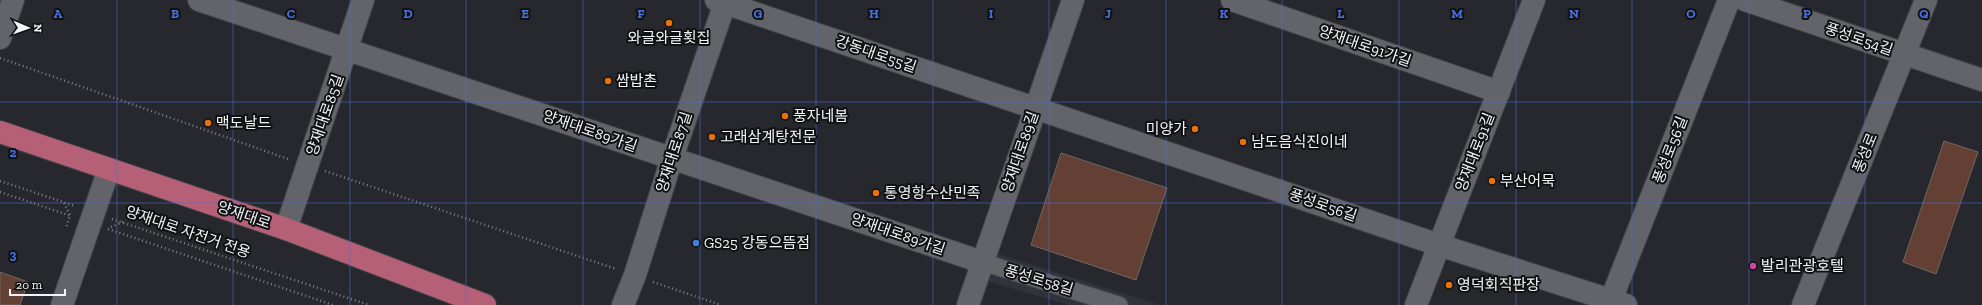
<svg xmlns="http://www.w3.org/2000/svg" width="1982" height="305" font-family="'Zilla Slab','Noto Sans KR',serif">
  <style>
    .built { fill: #30323c }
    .building { fill: #634033; stroke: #6e6765 }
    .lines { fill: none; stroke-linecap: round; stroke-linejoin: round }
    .pedestrian-casing { stroke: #424347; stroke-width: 19 }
    .minor-casing { stroke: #424347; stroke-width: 24 }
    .tertiary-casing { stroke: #424347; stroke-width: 24 }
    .primary-casing { stroke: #424347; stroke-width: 24 }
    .path { stroke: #7f8084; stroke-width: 2.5; stroke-dasharray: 1 3; stroke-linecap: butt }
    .pedestrian { stroke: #63646a; stroke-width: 17 }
    .minor { stroke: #63646a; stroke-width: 22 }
    .tertiary { stroke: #63646a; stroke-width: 22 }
    .primary { stroke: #b56076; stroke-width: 22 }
    .grid { fill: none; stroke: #486fde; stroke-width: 1; stroke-opacity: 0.55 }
    .food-dot { fill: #e8710a; stroke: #101113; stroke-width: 1.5 }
    .shop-dot { fill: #3f7fe0; stroke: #101113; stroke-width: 1.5 }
    .hotel-dot { fill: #d1479c; stroke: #101113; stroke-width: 1.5 }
    .labels { text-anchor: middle; stroke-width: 4; stroke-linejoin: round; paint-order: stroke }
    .poi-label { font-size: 15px; fill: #f3f4f7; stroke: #101113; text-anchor: start }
    .street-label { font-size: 15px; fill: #f3f4f7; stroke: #101113 }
    .grid-label { font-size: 13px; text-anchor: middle; font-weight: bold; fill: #486fde; stroke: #101113; stroke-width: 4; stroke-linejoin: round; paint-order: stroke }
  </style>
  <rect width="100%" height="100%" fill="#27282d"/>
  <!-- built -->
  <path class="built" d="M986,250L1160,305H1068L977,278Z"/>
  <!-- building -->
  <g class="building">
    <path d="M1944,141L1978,152L1936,274L1903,262Z"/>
    <path d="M1061,153L1167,188L1136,280L1031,245Z"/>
    <path d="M0,272L28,282L20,305H0Z"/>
  </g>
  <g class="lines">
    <defs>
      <path id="pedestrian" d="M982,262L1119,305"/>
      <g id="minor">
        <path d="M199,0L982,262"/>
        <path d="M716,0L1439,245L1626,305"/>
        <path d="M1232,0L1499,92"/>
        <path d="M1745,0L1982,80"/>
        <path d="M0,38L13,0"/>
        <path d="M286,229L363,0"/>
        <path d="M623,305L635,275L672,158L726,0"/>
        <path d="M968,305L1073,0"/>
        <path d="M1416,305L1534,0"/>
        <path d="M1609,305L1729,0"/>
      </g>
      <g id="tertiary">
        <path d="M62,305L109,169"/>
        <path d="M1803,305L1926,0"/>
      </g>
      <path id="primary" d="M0,132L286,229L485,305"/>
    </defs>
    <!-- pedestrian casing -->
    <use href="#pedestrian" class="pedestrian-casing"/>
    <!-- minor casing -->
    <use href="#minor" class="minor-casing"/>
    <!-- tertiary casing -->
    <use href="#tertiary" class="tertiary-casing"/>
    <!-- primary casing -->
    <use href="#primary" class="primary-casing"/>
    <!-- path -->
    <g class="path">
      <path d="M0,58L288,159"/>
      <path d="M325,171L616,269"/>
      <path d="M0,181L75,206"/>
      <path d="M0,192L71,216"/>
      <path d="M64,203L70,215L66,228"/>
      <path d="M112,219L369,305"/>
      <path d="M111,227L123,222"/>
      <path d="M108,229L333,305"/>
      <path d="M653,282L721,305"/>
    </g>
    <!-- pedestrian -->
    <use href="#pedestrian" class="pedestrian"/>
    <!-- minor -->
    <use href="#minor" class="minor"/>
    <!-- tertiary -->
    <use href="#tertiary" class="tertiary"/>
    <!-- primary -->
    <use href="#primary" class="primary"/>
  </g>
  <!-- grid -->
  <path class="grid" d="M117,0V305M233,0V305M350,0V305M466,0V305M583,0V305M700,0V305M816,0V305M933,0V305M1049,0V305M1166,0V305M1282,0V305M1399,0V305M1516,0V305M1632,0V305M1749,0V305M1865,0V305M0,102H1982M0,203H1982"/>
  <!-- markers -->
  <g class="food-dot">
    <circle cx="669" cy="23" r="4"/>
    <circle cx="608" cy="81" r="4"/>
    <circle cx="785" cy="116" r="4"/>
    <circle cx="208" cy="123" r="4"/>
    <circle cx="1195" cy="129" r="4"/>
    <circle cx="712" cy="137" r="4"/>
    <circle cx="1243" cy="142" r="4"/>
    <circle cx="1492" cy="181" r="4"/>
    <circle cx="876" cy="193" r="4"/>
    <circle cx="1449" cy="285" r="4"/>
  </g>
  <circle class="shop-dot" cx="696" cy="243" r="4"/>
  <circle class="hotel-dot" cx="1753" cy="266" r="4"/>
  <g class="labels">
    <!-- poi labels -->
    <g class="poi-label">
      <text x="669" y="43" text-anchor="middle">와글와글횟집</text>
      <text x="616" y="86">쌈밥촌</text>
      <text x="793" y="121">풍자네봄</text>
      <text x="216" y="128">맥도날드</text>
      <text x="1187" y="134" text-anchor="end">미양가</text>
      <text x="720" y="142">고래삼계탕전문</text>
      <text x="1251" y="147">남도음식진이네</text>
      <text x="1500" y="186">부산어묵</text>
      <text x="884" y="198">통영항수산민족</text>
      <text x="704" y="248">GS25 강동으뜸점</text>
      <text x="1761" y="271">발리관광호텔</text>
      <text x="1457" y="290">영덕회직판장</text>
    </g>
    <!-- street labels -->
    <g class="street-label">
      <text transform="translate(1859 39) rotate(19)" y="5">풍성로54길</text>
      <text transform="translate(1365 46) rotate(19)" y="5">양재대로91가길</text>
      <text transform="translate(876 54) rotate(19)" y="5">강동대로55길</text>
      <text transform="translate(325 115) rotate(-71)" y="5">양재대로85길</text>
      <text transform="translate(590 131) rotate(19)" y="5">양재대로89가길</text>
      <text transform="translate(1670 150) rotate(-69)" y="5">풍성로56길</text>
      <text transform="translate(674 152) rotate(-72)" y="5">양재대로87길</text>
      <text transform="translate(1020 152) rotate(-71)" y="5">양재대로89길</text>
      <text transform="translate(1475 152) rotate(-69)" y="5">양재대로91길</text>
      <text transform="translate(1865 153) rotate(-68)" y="5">풍성로</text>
      <text transform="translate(1323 205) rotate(19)" y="5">풍성로56길</text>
      <text transform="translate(244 215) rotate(19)" y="5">양재대로</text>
      <text transform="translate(188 232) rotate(19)" y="5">양재대로 자전거 전용</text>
      <text transform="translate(898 234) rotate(19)" y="5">양재대로89가길</text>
      <text transform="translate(1039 280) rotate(17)" y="5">풍성로58길</text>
    </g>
  </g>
  <g class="grid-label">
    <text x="58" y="18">A</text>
    <text x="175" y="18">B</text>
    <text x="291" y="18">C</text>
    <text x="408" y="18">D</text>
    <text x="525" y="18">E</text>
    <text x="641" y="18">F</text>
    <text x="758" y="18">G</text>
    <text x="874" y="18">H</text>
    <text x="991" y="18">I</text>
    <text x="1108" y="18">J</text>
    <text x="1224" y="18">K</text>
    <text x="1341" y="18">L</text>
    <text x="1457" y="18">M</text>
    <text x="1574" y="18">N</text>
    <text x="1691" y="18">O</text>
    <text x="1807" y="18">P</text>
    <text x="1924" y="18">Q</text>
    <text x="13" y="157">2</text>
    <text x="13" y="259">3</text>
  </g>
  <!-- north arrow -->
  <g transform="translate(28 28) rotate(92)" stroke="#101113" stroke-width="3" paint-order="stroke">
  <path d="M0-3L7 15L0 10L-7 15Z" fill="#f3f4f7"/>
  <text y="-6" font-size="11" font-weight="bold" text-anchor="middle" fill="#f3f4f7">N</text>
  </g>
  <!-- scale -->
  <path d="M10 289v6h55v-6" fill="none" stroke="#f3f4f7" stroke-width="2"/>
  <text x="16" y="289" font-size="12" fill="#f3f4f7" stroke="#101113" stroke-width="3" paint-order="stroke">20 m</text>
</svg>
